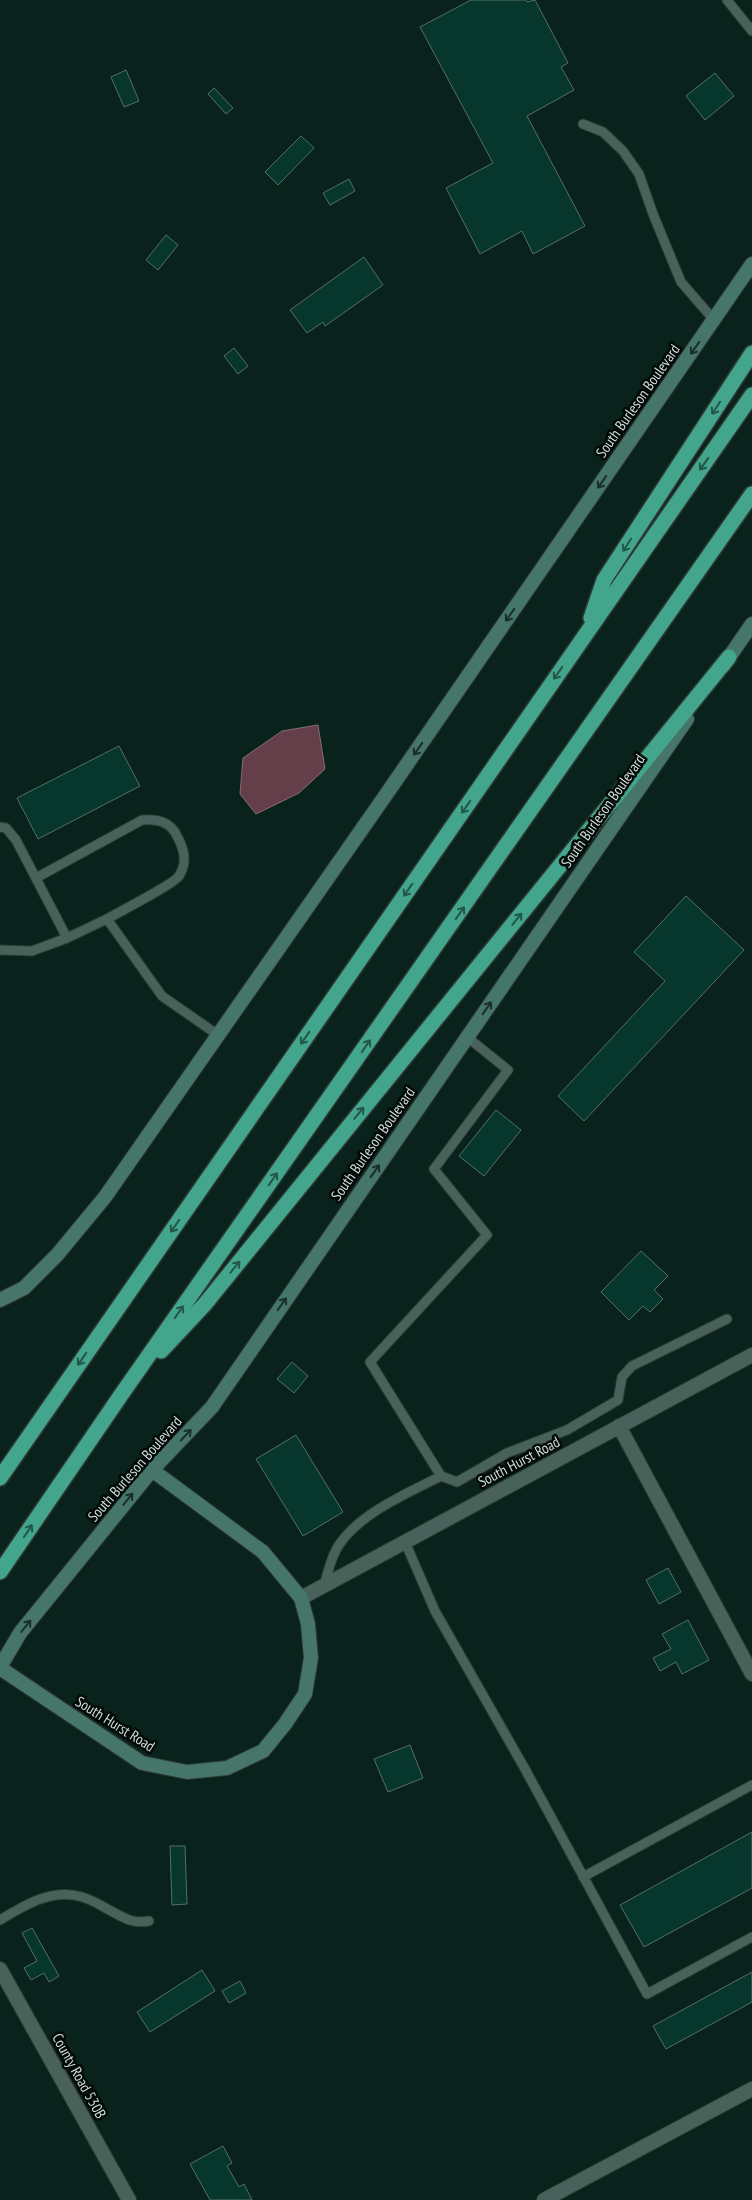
<svg xmlns="http://www.w3.org/2000/svg" width="752" height="2200" font-family="'PT Sans Narrow',sans-serif">
  <style>
    .water { fill: #643f49; stroke: #846e74 }
    .building { fill: #06362c; stroke: #556f67 }
    .lines { fill: none; stroke-linecap: round; stroke-linejoin: round }
    .service-casing { stroke: #2e3935; stroke-width: 11 }
    .minor-casing { stroke: #2e3935; stroke-width: 16 }
    .secondary-casing { stroke: #2e3935; stroke-width: 16 }
    .motorway-casing { stroke: #2e3935; stroke-width: 18 }
    .service { stroke: #48615a; stroke-width: 9 }
    .minor { stroke: #48615a; stroke-width: 14 }
    .secondary { stroke: #467569; stroke-width: 14 }
    .motorway { stroke: #42a58c; stroke-width: 15 }
    .oneway { stroke: #1a2f29 }
    .oneway2 { stroke: #22574a }
    .labels { text-anchor: middle; stroke-width: 5; stroke-linejoin: round; paint-order: stroke }
    .street-label { font-size: 15px; fill: #cfddd9; stroke: #020907 }
  </style>
  <rect width="100%" height="100%" fill="#0a221c"/>
  <!-- water -->
  <path class="water" d="M318,725L325,769L299,793L256,814L240,794L243,758L282,731Z"/>
  <!-- building -->
  <g class="building">
    <path d="M471,0H526L527,2L535,0L568,63L561,67L574,90L527,116L585,226L533,254L522,231L480,254L446,188L493,163L420,27Z"/>
    <path d="M126,70L139,101L124,107L111,77Z"/>
    <path d="M715,73L734,96L705,120L686,96Z"/>
    <path d="M214,88L233,108L226,114L208,94Z"/>
    <path d="M301,136L314,148L278,185L265,172Z"/>
    <path d="M349,179L355,191L330,205L323,193Z"/>
    <path d="M166,235L178,245L158,270L146,260Z"/>
    <path d="M364,257L383,285L325,326L323,322L307,333L290,310Z"/>
    <path d="M234,348L248,366L238,374L224,356Z"/>
    <path d="M119,746L140,786L38,839L17,798Z"/>
    <path d="M686,896L744,950L584,1121L558,1096L665,981L634,952Z"/>
    <path d="M496,1110L521,1130L484,1176L459,1156Z"/>
    <path d="M641,1251L668,1276L654,1290L663,1299L650,1312L643,1306L629,1320L601,1292Z"/>
    <path d="M292,1362L308,1376L294,1393L277,1379Z"/>
    <path d="M296,1435L343,1512L303,1536L256,1459Z"/>
    <path d="M668,1568L681,1592L659,1604L646,1580Z"/>
    <path d="M688,1620L709,1660L682,1674L676,1662L660,1671L653,1658L671,1649L662,1634Z"/>
    <path d="M410,1745L423,1778L388,1792L374,1759Z"/>
    <path d="M752,1832V1888L644,1947L620,1905Z"/>
    <path d="M170,1846H185L187,1904L172,1905Z"/>
    <path d="M32,1928L59,1976L49,1982L44,1973L31,1980L24,1968L37,1961L22,1933Z"/>
    <path d="M202,1970L215,1991L150,2032L137,2012Z"/>
    <path d="M752,1972V2002L666,2049L653,2026Z"/>
    <path d="M240,1981L246,1993L229,2003L222,1991Z"/>
    <path d="M223,2146L232,2163L227,2166L239,2187L244,2184L252,2200H210L190,2164Z"/>
  </g>
  <g class="lines">
    <defs>
      <g id="service">
        <path d="M727,0L752,31"/>
        <path d="M583,124L603,132L623,151L639,174L653,214L681,282L714,320"/>
        <path d="M0,827L6,828L16,840L67,938"/>
        <path d="M36,878L142,820C157,819 170,821 177,836C184,849 188,862 179,876C174,884 119,912 107,919"/>
        <path d="M0,950L32,951L67,938L107,919L162,996L218,1035"/>
        <path d="M441,1476L370,1362L487,1235L434,1169L508,1070L467,1037"/>
        <path d="M405,1542L435,1611L525,1769L647,1994L752,1937"/>
        <path d="M324,1585C328,1573 331,1556 339,1545C360,1513 408,1493 441,1476L457,1482L507,1453L567,1430L618,1400L622,1377L632,1366L727,1319"/>
        <path d="M583,1877L752,1785"/>
        <path d="M0,1920C25,1905 52,1888 82,1897C93,1900 103,1907 113,1912C126,1919 134,1924 149,1921"/>
      </g>
      <g id="minor">
        <path d="M619,1426L752,1674"/>
        <path d="M301,1598L752,1355"/>
        <path d="M0,1969L129,2200"/>
        <path d="M544,2200L752,2089"/>
      </g>
      <g id="secondary">
        <path d="M723,666L752,624"/>
        <path d="M0,1300L24,1288L57,1255L105,1197L383,799L752,264"/>
        <path d="M0,1667L20,1633L152,1470L212,1407L687,719"/>
        <path d="M0,1668L142,1763L187,1772L227,1768L263,1751L285,1724L305,1694L311,1658L308,1624L301,1598L263,1552L152,1470"/>
      </g>
      <g id="motorway">
        <path d="M591,618L604,580L752,353"/>
        <path d="M161,1351L205,1304L729,657"/>
        <path d="M0,1478L752,395"/>
        <path d="M0,1572L121,1395L752,494"/>
      </g>
    </defs>
    <!-- service casing -->
    <use href="#service" class="service-casing"/>
    <!-- minor casing -->
    <use href="#minor" class="minor-casing"/>
    <!-- secondary casing -->
    <use href="#secondary" class="secondary-casing"/>
    <!-- motorway casing -->
    <use href="#motorway" class="motorway-casing"/>
    <!-- service -->
    <use href="#service" class="service"/>
    <!-- minor -->
    <use href="#minor" class="minor"/>
    <!-- secondary -->
    <use href="#secondary" class="secondary"/>
    <!-- motorway -->
    <use href="#motorway" class="motorway"/>
  </g>
  <!-- one-way arrows -->
  <defs><path id="oneway-shaft" d="M-6 0H5M1.5-3L5.5 0L1.5 3" fill="none" stroke-width="1.6" stroke-linecap="round" stroke-linejoin="round" transform="scale(1.25)"/></defs>
  <g class="oneway">
    <use href="#oneway-shaft" transform="translate(695 348) rotate(125)"/>
    <use href="#oneway-shaft" transform="translate(602 482) rotate(125)"/>
    <use href="#oneway-shaft" transform="translate(510 615) rotate(125)"/>
    <use href="#oneway-shaft" transform="translate(418 749) rotate(125)"/>
    <use href="#oneway-shaft" transform="translate(487 1008) rotate(-55)"/>
    <use href="#oneway-shaft" transform="translate(375 1171) rotate(-55)"/>
    <use href="#oneway-shaft" transform="translate(282 1304) rotate(-55)"/>
    <use href="#oneway-shaft" transform="translate(186 1435) rotate(-47)"/>
    <use href="#oneway-shaft" transform="translate(128 1499) rotate(-51)"/>
    <use href="#oneway-shaft" transform="translate(26 1626) rotate(-51)"/>
  </g>
  <g class="oneway2">
    <use href="#oneway-shaft" transform="translate(716 408) rotate(123)"/>
    <use href="#oneway-shaft" transform="translate(704 464) rotate(125)"/>
    <use href="#oneway-shaft" transform="translate(627 545) rotate(123)"/>
    <use href="#oneway-shaft" transform="translate(558 673) rotate(125)"/>
    <use href="#oneway-shaft" transform="translate(466 807) rotate(125)"/>
    <use href="#oneway-shaft" transform="translate(408 890) rotate(125)"/>
    <use href="#oneway-shaft" transform="translate(460 913) rotate(-55)"/>
    <use href="#oneway-shaft" transform="translate(517 919) rotate(-51)"/>
    <use href="#oneway-shaft" transform="translate(305 1038) rotate(125)"/>
    <use href="#oneway-shaft" transform="translate(366 1046) rotate(-55)"/>
    <use href="#oneway-shaft" transform="translate(359 1113) rotate(-51)"/>
    <use href="#oneway-shaft" transform="translate(273 1179) rotate(-55)"/>
    <use href="#oneway-shaft" transform="translate(175 1226) rotate(125)"/>
    <use href="#oneway-shaft" transform="translate(235 1267) rotate(-51)"/>
    <use href="#oneway-shaft" transform="translate(179 1312) rotate(-55)"/>
    <use href="#oneway-shaft" transform="translate(82 1359) rotate(125)"/>
    <use href="#oneway-shaft" transform="translate(28 1531) rotate(-56)"/>
  </g>
  <g class="labels">
    <!-- street labels -->
    <g class="street-label">
      <text transform="translate(638 401) rotate(-55)" y="5">South Burleson Boulevard</text>
      <text transform="translate(603 811) rotate(-55)" y="5">South Burleson Boulevard</text>
      <text transform="translate(373 1144) rotate(-55)" y="5">South Burleson Boulevard</text>
      <text transform="translate(519 1462) rotate(-28)" y="5">South Hurst Road</text>
      <text transform="translate(135 1469) rotate(-49)" y="5">South Burleson Boulevard</text>
      <text transform="translate(115 1724) rotate(32)" y="5">South Hurst Road</text>
      <text transform="translate(79 2076) rotate(61)" y="5">County Road 530B</text>
    </g>
  </g>
</svg>
